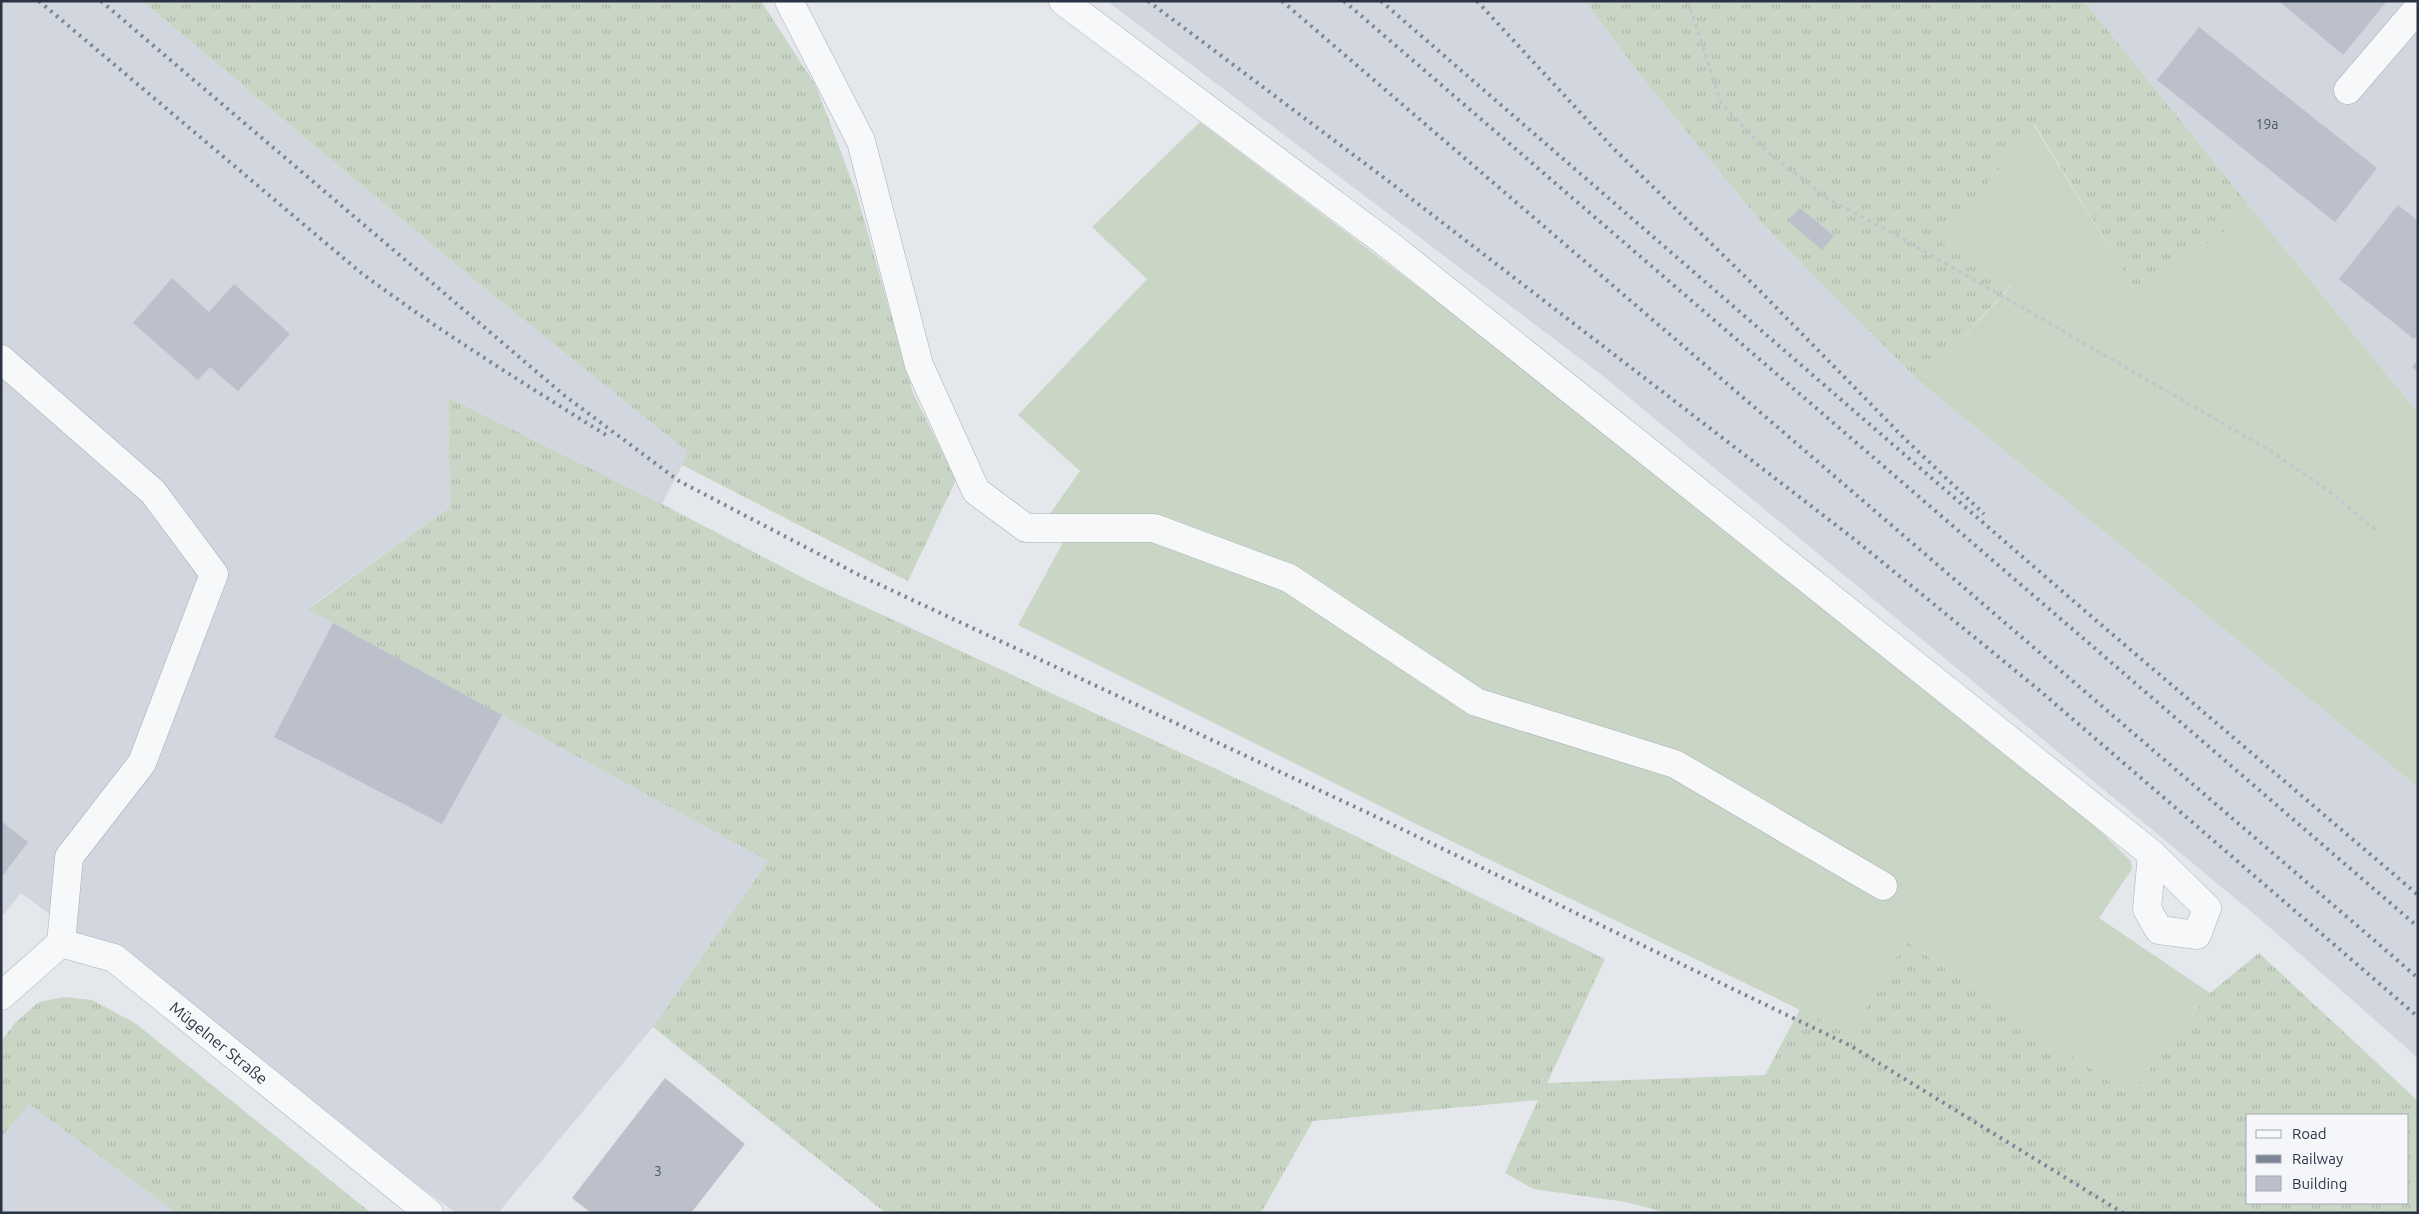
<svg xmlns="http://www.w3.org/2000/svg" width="2419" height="1214" font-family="Ubuntu,sans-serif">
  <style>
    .built { fill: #d2d6de }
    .grass { fill: url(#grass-tufts); fill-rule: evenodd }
    .garden { fill: #c9d6c5 }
    .building { fill: #bbc0ca }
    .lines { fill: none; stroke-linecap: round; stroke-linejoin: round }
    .minor-casing { stroke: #a9aeb7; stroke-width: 29 }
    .path { stroke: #c2c5cb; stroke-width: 3; stroke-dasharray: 4 4; stroke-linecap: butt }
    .minor { stroke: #f7f8fa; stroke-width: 28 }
    .rail { stroke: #7d8696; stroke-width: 4; stroke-dasharray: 2.5 5; stroke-linecap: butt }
    .labels { text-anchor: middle; stroke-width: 5; stroke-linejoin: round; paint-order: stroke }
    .number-label { font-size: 14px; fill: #4f5766 }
    .street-label { font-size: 16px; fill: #2b3445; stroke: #f4f6f9 }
  </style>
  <defs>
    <pattern id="grass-tufts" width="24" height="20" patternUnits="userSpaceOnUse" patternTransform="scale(1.25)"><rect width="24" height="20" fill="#c9d6c5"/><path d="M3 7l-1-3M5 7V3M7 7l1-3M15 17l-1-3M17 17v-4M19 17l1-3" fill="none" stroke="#adb8ab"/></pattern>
  </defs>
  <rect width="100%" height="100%" fill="#e4e7ec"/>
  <!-- built -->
  <g class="built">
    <path d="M1,1H142L472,278L689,452L662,504L448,397L450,507L308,608L768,861L653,1027L498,1213H456L21,893L1,918Z"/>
    <path d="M1107,1H1585L1641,76L1760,221L1921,383L2418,787V1058L2259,918L1603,376Z"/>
    <path d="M2084,1H2418V413L2249,205Z"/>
    <path d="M29,1103L177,1213H1V1139Z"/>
  </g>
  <!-- grass -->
  <g class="grass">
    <path d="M142,1H761L816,86L857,195L913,393L956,480L908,581L682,465L688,452L472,278Z"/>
    <path d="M1585,1H2084L2249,205L2225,231L2139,296L2034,124L2011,285L1921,383L1760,221L1641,76Z"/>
    <path d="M448,397L662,504L811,582L1268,793L1605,959L1547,1083L1765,1075L1800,1009L1850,1034L1906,941L2129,1095L2210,993L2259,953L2418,1101V1213H1667L1626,1202L1533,1189L1505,1173L1538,1100L1313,1121L1261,1213H886L653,1027L768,861L308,609L450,507ZM2248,1115H2408V1203H2248Z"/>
    <path d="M63,997L92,1000L135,1023L371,1213H177L29,1104L1,1138V1041L15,1023L39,1002Z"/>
  </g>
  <!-- garden -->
  <g class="garden">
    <path d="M1200,122L1680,485L2054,786L2131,861L2132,869L2099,918L2210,993L2129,1095L1906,941L1850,1034L1412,822L1018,625L1073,524L1047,518L1080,471L1018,415L1147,279L1092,227Z"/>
    <path d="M2033,124L2139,296L2225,231L2249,205L2418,413V787L1921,383L2011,286L1942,243Z"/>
  </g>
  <!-- building -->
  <g class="building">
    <path d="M2282,1H2387L2343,55L2281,3Z"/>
    <path d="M2199,27L2377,168L2335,222L2157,80Z"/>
    <path d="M2398,205L2418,221V335L2414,339L2339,279Z"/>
    <path d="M1800,208L1834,236L1822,250L1788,221Z"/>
    <path d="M172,278L209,312L234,284L290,334L238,391L210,367L198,380L133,323Z"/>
    <path d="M2418,360V372L2412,367Z"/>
    <path d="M333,623L502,715L442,824L274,737Z"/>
    <path d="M1,821L28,842L1,878Z"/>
    <path d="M665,1078L745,1144L691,1213H591L572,1198Z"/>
  </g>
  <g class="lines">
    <defs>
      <g id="minor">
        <path d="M789,1L861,141L919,365L976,491L1026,528H1154L1289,578L1476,702L1675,764L1883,886"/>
        <path d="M1063,1L1393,248L2152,854L2207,908L2197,935L2159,930L2147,909L2152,854"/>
        <path d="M2348,90L2418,8"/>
        <path d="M1,359L153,492L214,574L142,763L69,857L61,943"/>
        <path id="s1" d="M1,996L61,943L114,958L429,1213"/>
      </g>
    </defs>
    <!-- minor casing -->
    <use href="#minor" class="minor-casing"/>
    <!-- path -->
    <path class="path" d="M1688,1L1721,103L1765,150L1828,199L1898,236L2269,450L2329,491L2378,532"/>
    <!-- minor -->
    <use href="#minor" class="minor"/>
    <!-- rail -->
    <g class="rail">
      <path d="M39,1L360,272C439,331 523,383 606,435"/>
      <path d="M101,1L565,396L679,481L859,575L1383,820L1851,1046L2123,1213"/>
      <path d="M1148,1L1387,180L1854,539L2039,690L2418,1017"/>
      <path d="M1282,1L2418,978"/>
      <path d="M1344,1L2418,927"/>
      <path d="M1381,1L2085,611L2418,895"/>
      <path d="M1477,1L1614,149L1759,290L1906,440L1984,514"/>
    </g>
  </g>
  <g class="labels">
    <!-- number labels -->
    <g class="number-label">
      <text x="2267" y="129">19a</text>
      <text x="658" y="1176">3</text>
    </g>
    <!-- street labels -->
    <g class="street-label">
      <text dy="6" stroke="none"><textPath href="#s1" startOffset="270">Mügelner Straße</textPath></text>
    </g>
  </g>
  <!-- border -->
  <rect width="2419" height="1214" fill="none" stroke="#2b3445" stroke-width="5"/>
  <!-- legend -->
  <rect x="2246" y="1114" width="162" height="90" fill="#f4f6f9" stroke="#a4a8b1"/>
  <rect x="2256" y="1130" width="25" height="8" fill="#f7f8fa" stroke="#a4a8b1"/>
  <text x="2292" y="1139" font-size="15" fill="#2b3445">Road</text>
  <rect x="2256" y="1155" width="25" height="8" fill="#7d8696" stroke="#a4a8b1"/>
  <text x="2292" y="1164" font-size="15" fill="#2b3445">Railway</text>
  <rect x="2256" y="1176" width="25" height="15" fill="#bbc0ca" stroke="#a4a8b1"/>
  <text x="2292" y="1189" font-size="15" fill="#2b3445">Building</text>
</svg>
